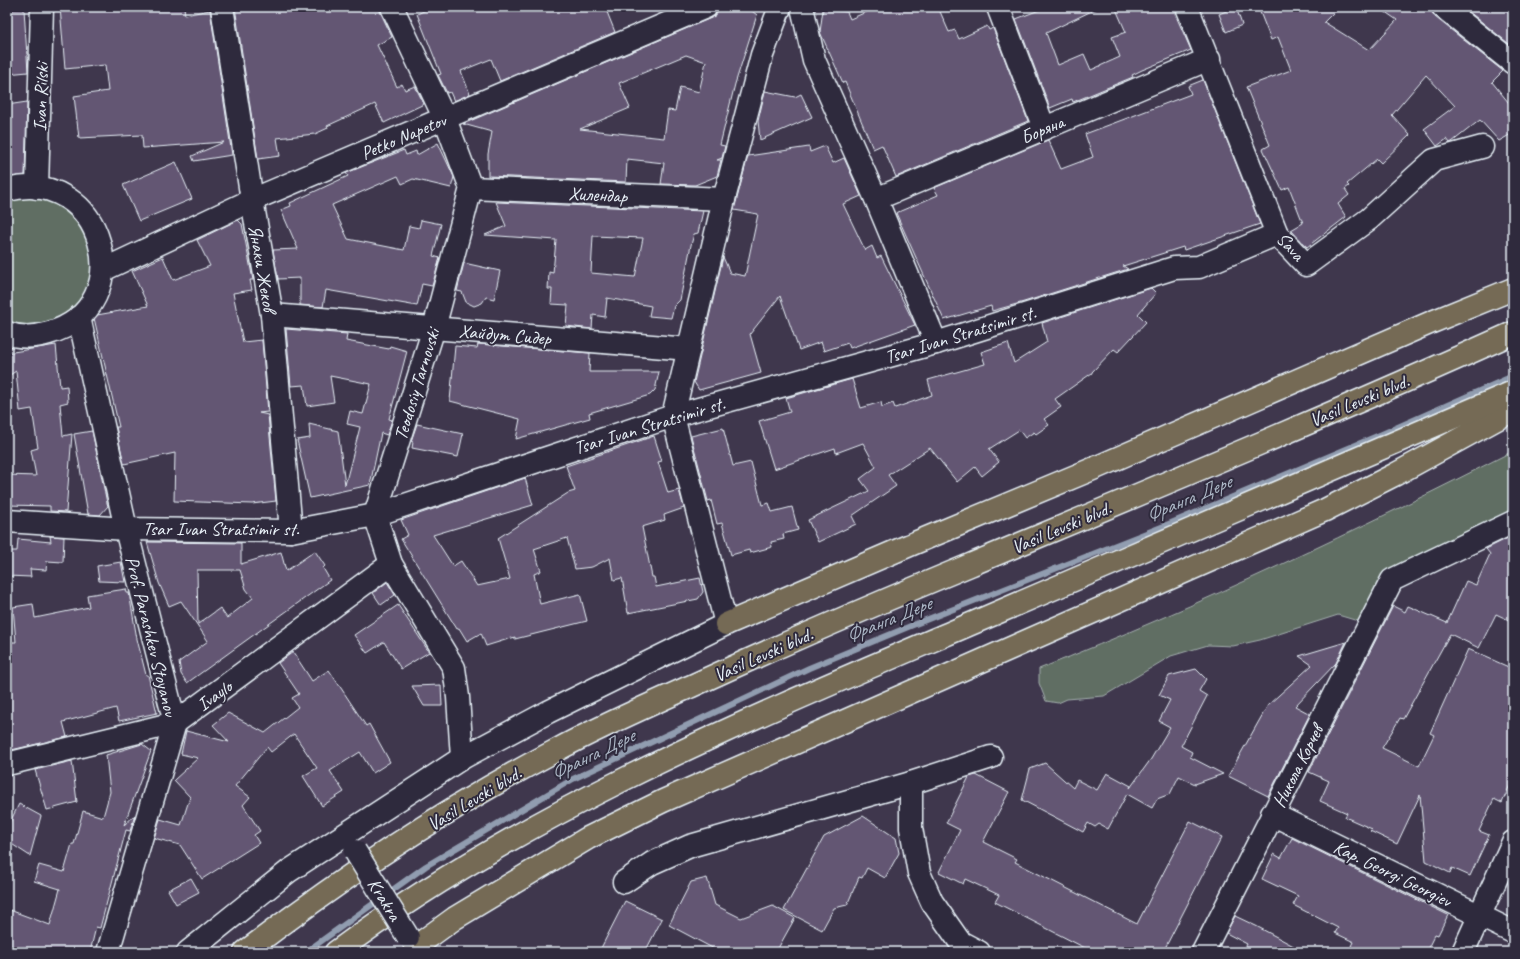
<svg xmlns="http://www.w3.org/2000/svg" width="1520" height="959" font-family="Caveat,sans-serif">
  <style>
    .green { fill: #606e64; stroke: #a4b0ae }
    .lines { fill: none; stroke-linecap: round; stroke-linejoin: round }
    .stream { stroke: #919db0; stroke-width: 6 }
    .building { fill: #645673; stroke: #e8f1f8; fill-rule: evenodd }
    .minor-casing { stroke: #e8f1f8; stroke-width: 25 }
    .highway-casing { stroke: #e8f1f8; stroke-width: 25 }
    .minor { stroke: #2f2a3d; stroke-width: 22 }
    .highway { stroke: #746b55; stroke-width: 22 }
    .minor-bridge-casing { stroke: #e8f1f8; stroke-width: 25; stroke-linecap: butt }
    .minor-bridge { stroke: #2f2a3d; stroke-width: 22 }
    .labels { text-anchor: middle; stroke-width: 4; stroke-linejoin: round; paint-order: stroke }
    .street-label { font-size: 19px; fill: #e8f1f8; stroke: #2f2a3d }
    .water-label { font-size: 20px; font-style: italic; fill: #aeb9c8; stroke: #2f2a3d }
  </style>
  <rect width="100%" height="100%" fill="#3f374d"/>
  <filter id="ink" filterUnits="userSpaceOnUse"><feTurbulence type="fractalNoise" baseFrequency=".025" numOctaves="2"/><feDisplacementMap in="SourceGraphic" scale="8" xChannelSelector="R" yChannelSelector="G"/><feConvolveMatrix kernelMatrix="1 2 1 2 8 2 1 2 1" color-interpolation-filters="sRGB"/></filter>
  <g filter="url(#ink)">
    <!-- green -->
    <g class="green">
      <path d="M7,190L58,193L102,246L79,317L7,333Z"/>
      <path d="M1513,451V522L1392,580L1368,624L1338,615L1260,640L1233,646L1208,645L1171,656L1104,696L1067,699L1058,703L1046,701L1039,683V669C1201,605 1358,530 1513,451Z"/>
    </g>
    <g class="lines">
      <!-- stream -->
      <path class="stream" d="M306,952L426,866L573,779L809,668L913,625L1164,526L1382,434L1513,376"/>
    </g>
    <!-- building -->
    <g class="building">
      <path d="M60,7H184L185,15L210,10L232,155L194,161L192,156L224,142L143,148L142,135L79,138L74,96L108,91L105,65L65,69Z"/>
      <path d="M235,7H378L392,37L377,45L397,87L402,84L405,90L415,86L424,104L384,123L375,104L327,126L328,128L315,134L277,138L280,156L258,159Z"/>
      <path d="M433,7H605L615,32L500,81L491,59L461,71L470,94L454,101L450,92L447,93L438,75L441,74L417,14Z"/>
      <path d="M723,7H747L757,15L735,84L720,145L725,146L722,158L717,160H721L717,176L695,185L661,184L664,163L627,159L626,182L488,176V154L492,132L463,124L711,18L716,15L718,9ZM686,55L706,62L699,92L680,87L675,111L668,110L664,138L580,129L630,108L619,83Z"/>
      <path d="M878,7H938L949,32L955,30L959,39L987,26L989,30L993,28L1028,121L896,177L882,145L873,149L845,82L843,83L820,32L823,9L847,12L850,19Z"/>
      <path d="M1047,7H1100L1046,33L1058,65L1084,54L1091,70L1120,57L1112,37L1126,32L1115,7H1172L1191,50L1142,70L1132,75L1133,77L1073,102L1072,99L1050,108L1016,19Z"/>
      <path d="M1236,7L1242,25L1226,32L1219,14Z"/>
      <path d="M1258,7H1339L1324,22L1369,50L1397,20L1378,7H1431L1435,17L1503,71L1492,82L1513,108V133L1499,141L1480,120L1452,142L1450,143L1447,139L1437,146L1424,129L1455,106L1426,75L1392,115L1410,135L1381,163L1377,159L1347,184L1349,186L1345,189L1349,195L1338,204L1346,217L1307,247L1291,230L1303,223L1289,187L1282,190L1263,149L1270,145L1246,87L1291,70L1278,37L1271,40Z"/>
      <path d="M1463,7H1513V47Z"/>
      <path d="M24,9L28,72L7,74V10Z"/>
      <path d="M1203,80L1260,224L1184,250L1183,247L1123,266L1128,269L1024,302L992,311L991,306L944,320L896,213L938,195L934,188L1048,140L1061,169L1093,157L1085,134L1191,94L1188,86Z"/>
      <path d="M765,91L795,97L801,94L812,117L760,140L758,121Z"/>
      <path d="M27,102L25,176L7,177V105Z"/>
      <path d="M438,143L454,177L451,188L413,179L402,184L398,176L332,205L348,239L404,250L409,226L419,228L421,220L441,224L433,256L440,258L432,286L422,284L417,306L326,290L323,307L300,305V278L278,279L273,250L298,249L281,210L291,206L290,203L348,176L346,173L404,150L406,155L416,151L417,155Z"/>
      <path d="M825,146L833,163L844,158L861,196L843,204L865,250L872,246L877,258L881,256L915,325L850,348L848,343L824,351L821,342L799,350L780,296L750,334L761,373L699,390L694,382L723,257L730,273L745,276L758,214L734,210L748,156L809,147L810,152Z"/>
      <path d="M176,162L192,199L139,221L123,185Z"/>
      <path d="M496,202L703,211L698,233L694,234L691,245L680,300L674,306L671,318L649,316L651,306L607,298L605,317L593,315L592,329L566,326L568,305L551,304L552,289H548L549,272L553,273L556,240L485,235L506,226ZM593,236L643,238L635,277L591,273Z"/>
      <path d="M238,220L242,224L253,280H250L252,290L233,293L243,342L262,340L268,412L259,413L268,415L276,501L252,504L174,501L175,453L124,464L116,427H119L94,318L97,315L148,306L132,271L163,257L173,280L210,266L197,240Z"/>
      <path d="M464,263L500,271L494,299L486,297L482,303L474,306L466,302L462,292L457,291Z"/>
      <path d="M1151,288L1156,293L1138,314L1146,322L1118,352L1114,349L1092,372V373L1055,399L1061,407L1044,419L1049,425L1036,434L1034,432L1025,438L1019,430L989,449L999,462L982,476L975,467L957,482L930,448L888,475L896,486L852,516L856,524L818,542L808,520L869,491L860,479L876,467L863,443L836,453L835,448L774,469L759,421L790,412L786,398L852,379L861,408L881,402L882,407L893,403L895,408L932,395L928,380L985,364L981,352L1008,343L1014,363L1047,342L1042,323Z"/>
      <path d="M286,329L347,334L346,341L389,349L390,346L407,351L389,419L392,420L387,435L381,433L370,485L310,498L297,440L310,438L309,424L338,431L345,485L360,427L347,424L350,411L363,414L371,384L330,376L334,402L307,406L304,385L291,386Z"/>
      <path d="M478,344L590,353L589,372H659L655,390L650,395L589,413L590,418L516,439L520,419L450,401L455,346L477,348Z"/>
      <path d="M56,345L60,387L67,386L68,402L60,404L63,436L72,434L66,512L50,511V506L7,505V475L36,476L31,450L38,448L32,409L20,411L16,371L7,377V353Z"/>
      <path d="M417,424L463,434L458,457L412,448L413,442L411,441Z"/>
      <path d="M723,428L733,466L751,462L762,505L769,503L772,512L792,507L798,530L783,534L784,539L771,542L772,547L750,553L749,550L731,555L722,523L717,524L711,500L708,501L691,436Z"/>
      <path d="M92,431L107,503L108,506L100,515L88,514L74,434Z"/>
      <path d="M654,436L662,461L658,462L668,493L679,490L684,508L664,515L665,520L642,527L652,577H654L656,587L700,578L703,592L698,599L628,613L622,578L614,580L610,558L592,567L575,569L567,538L534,549L541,571L534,574L540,604L580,594L587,621L515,639V637L486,646L481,633L467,641L459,628L457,629L401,539L408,535L401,520L525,478L533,505L433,535L453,566L461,561L477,586L510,579L498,538L568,493L575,491L566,466Z"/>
      <path d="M50,536L64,537L63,562L47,561L46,570L30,569L31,577L7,576V551H17L18,539L51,542Z"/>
      <path d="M1508,538L1513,547V622L1496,614L1479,648L1450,634L1403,719L1400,718L1382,748L1419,766L1434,735L1430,733L1468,649L1513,669V778L1502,803L1494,799L1479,831L1489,835L1470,876L1452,868L1450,873L1426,861L1420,795L1397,844L1370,831L1372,829L1345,817L1347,813L1320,801L1329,781L1309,772L1393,606L1405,612L1408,606L1447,623L1466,581L1476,585L1490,554L1486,549Z"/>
      <path d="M147,542L241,543V564L281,552L286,571L315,551L325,566L323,568L330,580L187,683L181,674L179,662L208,641L181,601L169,606L159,583ZM197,570H240L246,589L253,598L227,618L220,608L198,624Z"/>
      <path d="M121,562L125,582L99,581L97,566Z"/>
      <path d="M387,582L395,595L381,605L373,593Z"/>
      <path d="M126,589L127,593H129L137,639L146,675H148L157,713L119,721L116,708L63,722L67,737L7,751V642H16L13,607L33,604L35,618L89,607L87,595Z"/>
      <path d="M398,605L429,652L401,669L384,642L367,653L354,635Z"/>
      <path d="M1346,642L1336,663L1295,706L1310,714L1268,796L1228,776L1268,705L1312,665L1299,656Z"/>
      <path d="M293,652L312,681L329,670L366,726L369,724L390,762L373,773L360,752L330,771L344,792L322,806L303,776L317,768L294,734L271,752L267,747L235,786L250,797L243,805L260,831L254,835L259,843L202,879L180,845L154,838L160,819L181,825L190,797L174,780L198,758L181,754L186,731L229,742L213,725L228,713L265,733L298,707L292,698L299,694L278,663Z"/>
      <path d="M1196,669L1206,679L1199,691L1207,696L1181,746L1192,752L1190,757L1223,774L1195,784L1179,776L1170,794L1157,799L1152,808L1127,794L1108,829L1099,824L1095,827L1088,823L1083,832L1022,800L1030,769L1045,763L1073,788L1077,780L1097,790L1107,773L1131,786L1130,788L1151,759L1170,727L1159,721L1170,700L1159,695L1169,676Z"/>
      <path d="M441,685L442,706H424L412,686Z"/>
      <path d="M142,744L151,751L124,825L135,815L130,831L126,830L100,928L96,927L90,952H7V909L50,925L60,889L34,881L39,865L64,872L72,844H74L83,811L103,817L110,792L106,755Z"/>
      <path d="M72,761L77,802L47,810L35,770Z"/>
      <path d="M976,775L1009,792L983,842L1017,859L1015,862L1137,924L1190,821L1222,837L1163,952H1093L995,902L999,895L965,879L963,884L939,872L960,830L946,823L969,777Z"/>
      <path d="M19,804L41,816L30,856L7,841V828Z"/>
      <path d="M863,816L896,838L899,853L885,878L867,868L862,878L859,877L847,905L834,908L822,930L784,910L824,837Z"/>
      <path d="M1292,838L1448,915L1438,935L1435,934L1426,952H1349L1354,942L1335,933L1338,928L1293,905L1298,896L1262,879L1274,854L1281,858Z"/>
      <path d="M191,878L199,892L176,904L168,890Z"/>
      <path d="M707,878L715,905L741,918L773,906L795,918L776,952H720L669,925L691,882Z"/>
      <path d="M625,901L662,919L645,952H599Z"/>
      <path d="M1235,916L1256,926L1305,952H1243L1247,944L1226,933Z"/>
    </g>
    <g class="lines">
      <defs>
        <g id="minor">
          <path d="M222,7L252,200L272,315L291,531"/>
          <path d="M392,7L445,119L471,188L434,328L375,515L391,564L454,668L458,697L462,758"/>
          <path d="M802,7L814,60L876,199L936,343"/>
          <path d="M998,7L1044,128"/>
          <path d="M1187,7L1277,234L1306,265L1369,219L1434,160L1482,147"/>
          <path d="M1443,7L1513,63"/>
          <path d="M37,188L42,7"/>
          <path d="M471,188L724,199"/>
          <path d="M7,190C104,165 142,307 49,333C36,337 20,338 7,333"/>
          <path d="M876,199L1209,59"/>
          <path d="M103,270L252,200L706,7"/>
          <path d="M272,315L689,349"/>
          <path d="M79,317L126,529L175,723L108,952"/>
          <path d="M7,521L126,529L291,531L375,515L673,416L936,343L1174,268L1199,267L1277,234"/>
          <path d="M7,764L175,723L391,564"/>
          <path d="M911,783V828L919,873L932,902L960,942L979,952"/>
          <path d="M1272,814L1513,932"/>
          <path d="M624,882L652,863L690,846L911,783L991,757"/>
          <path d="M188,952L289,871L462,758L548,712L726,624L673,416L724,199L762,55L780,7"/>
          <path d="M1203,952L1392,580L1513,522"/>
          <path d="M1463,952L1513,842"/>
        </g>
        <g id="highway">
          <path d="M726,624L917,542L1095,468L1432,322L1513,289"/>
          <path d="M415,947L455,918L588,838L663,801L1325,510L1396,474L1513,410"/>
          <path d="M245,952C342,878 446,808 555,751C601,726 649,705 696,684C787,642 878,603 970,565C1152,489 1334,414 1513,333"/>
          <path d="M336,952C524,813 739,723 952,632C1139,552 1326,472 1513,392"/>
        </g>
      </defs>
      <!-- minor casing -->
      <use href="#minor" class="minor-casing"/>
      <!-- highway casing -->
      <use href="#highway" class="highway-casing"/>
      <!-- minor -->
      <use href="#minor" class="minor"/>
      <!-- highway -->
      <use href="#highway" class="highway"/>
      <defs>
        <path id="minor-bridge" d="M355,851L408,937"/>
      </defs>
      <!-- minor-bridge casing -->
      <use href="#minor-bridge" class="minor-bridge-casing"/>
      <!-- minor-bridge -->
      <use href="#minor-bridge" class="minor-bridge"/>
    </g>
  </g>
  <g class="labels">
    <!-- street labels -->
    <g class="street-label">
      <text transform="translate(40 97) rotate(-88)" y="7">Ivan Rilski</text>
      <text transform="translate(1042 129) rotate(-23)" y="7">Боряна</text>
      <text transform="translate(403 136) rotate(-23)" y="7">Petko Napetov</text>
      <text transform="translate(598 194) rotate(3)" y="7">Хилендар</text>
      <text transform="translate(1291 246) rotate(48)" y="7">Sava</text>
      <text transform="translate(263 268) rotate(80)" y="7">Янаки Жеков</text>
      <text transform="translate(505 334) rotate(5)" y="7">Хайдут Сидер</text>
      <text transform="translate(960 334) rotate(-17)" y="7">Tsar Ivan Stratsimir st.</text>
      <text transform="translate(416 384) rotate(-73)" y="7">Teodosiy Tarnovski</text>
      <text transform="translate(1359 400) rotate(-23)" y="7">Vasil Levski blvd.</text>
      <text transform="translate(649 425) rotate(-17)" y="7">Tsar Ivan Stratsimir st.</text>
      <text transform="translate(1061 527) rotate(-23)" y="7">Vasil Levski blvd.</text>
      <text x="221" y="535">Tsar Ivan Stratsimir st.</text>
      <text transform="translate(152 636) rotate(76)" y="7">Prof. Parashkev Stoyanov</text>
      <text transform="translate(763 654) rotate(-24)" y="7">Vasil Levski blvd.</text>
      <text transform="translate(214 695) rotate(-36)" y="7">Ivaylo</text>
      <text transform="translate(1297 766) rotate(-63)" y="7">Никола Корчев</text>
      <text transform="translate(474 798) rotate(-31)" y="7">Vasil Levski blvd.</text>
      <text transform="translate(1393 873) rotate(26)" y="7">Kap. Georgi Georgiev</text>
      <text transform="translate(385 899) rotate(58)" y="7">Krakra</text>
    </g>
    <!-- water labels -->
    <g class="water-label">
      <text transform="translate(1188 498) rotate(-23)" y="7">Франга Дере</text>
      <text transform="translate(888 619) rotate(-22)" y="7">Франга Дере</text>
      <text transform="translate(592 754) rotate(-26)" y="7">Франга Дере</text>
    </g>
  </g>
  <!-- margin -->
  <rect width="1520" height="959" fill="none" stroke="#2f2a3d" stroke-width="24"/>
  <rect x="12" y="12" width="1496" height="935" fill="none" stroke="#e8f1f8" stroke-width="1.5" filter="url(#ink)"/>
</svg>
